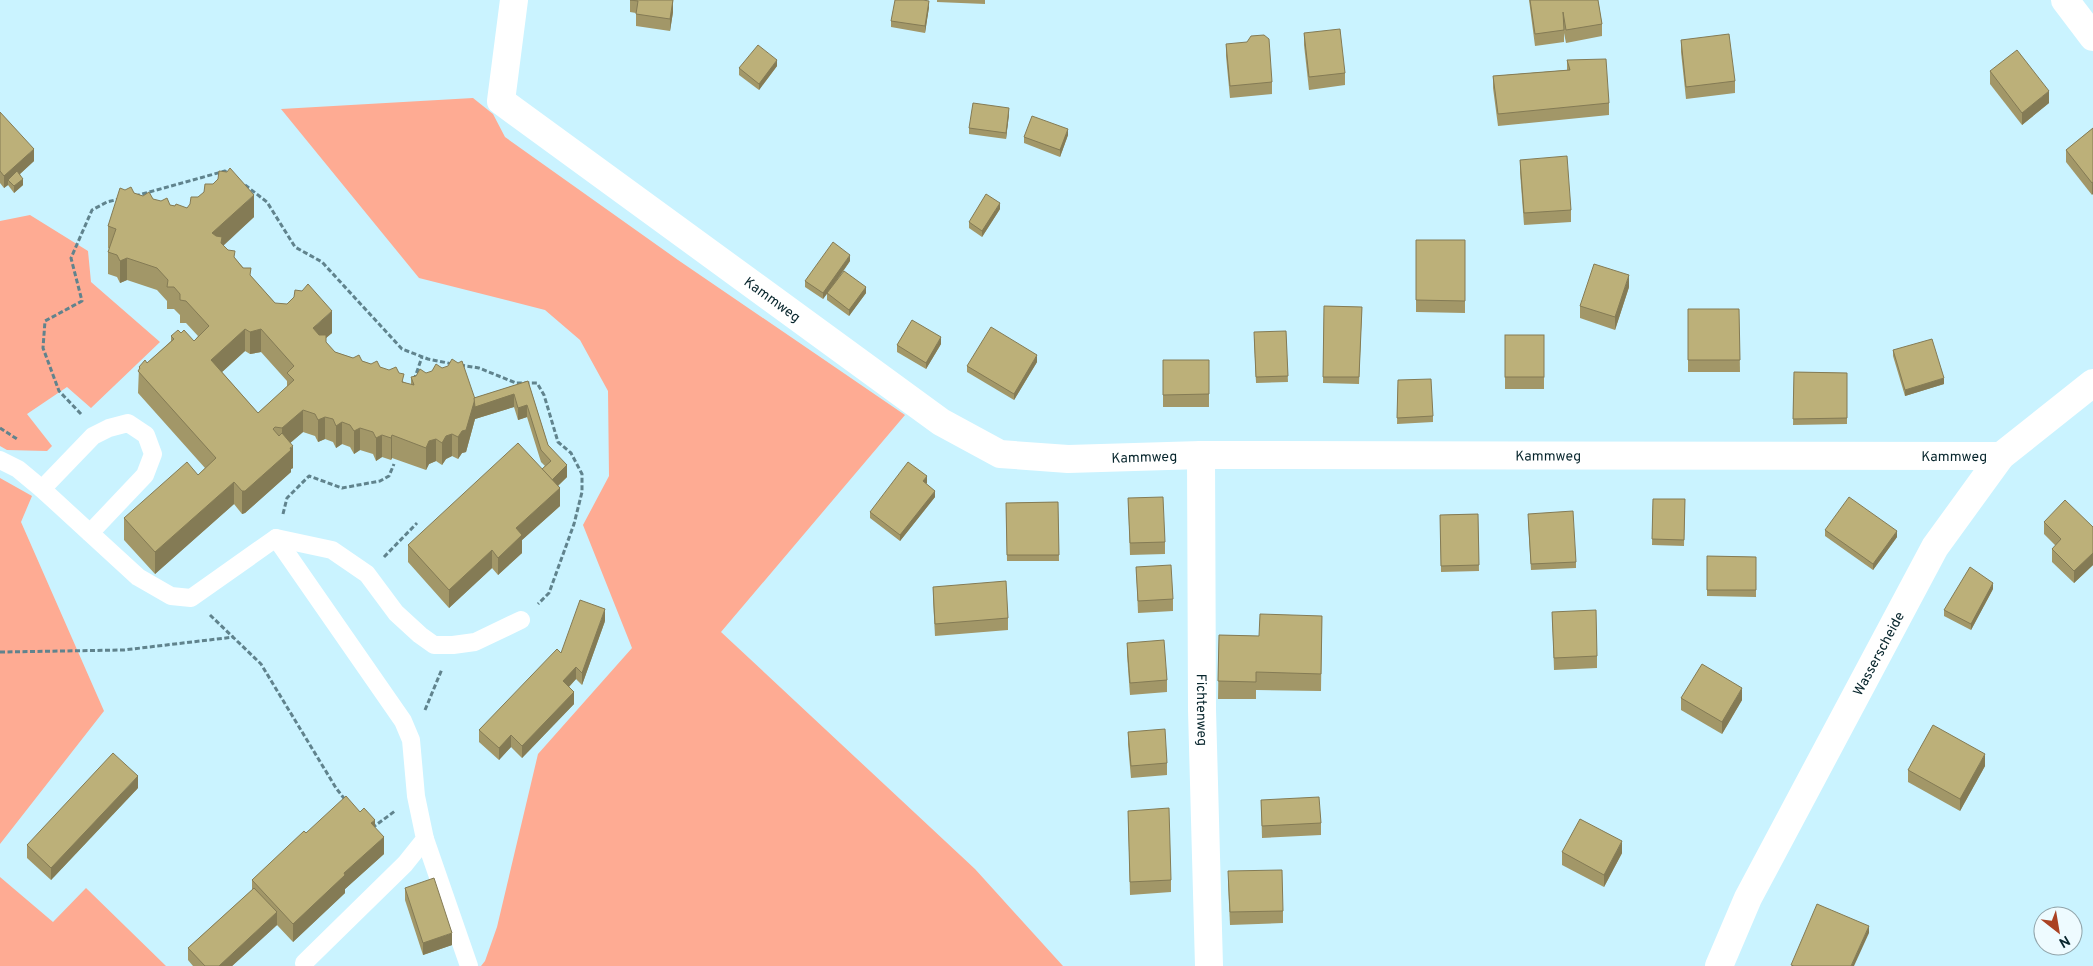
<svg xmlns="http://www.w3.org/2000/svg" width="2093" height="966" font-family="Overpass,sans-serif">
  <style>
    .green { fill: #feab93 }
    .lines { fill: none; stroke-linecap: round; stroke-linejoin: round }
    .path { stroke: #60838d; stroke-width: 3; stroke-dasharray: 5 2.5; stroke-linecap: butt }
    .service { stroke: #fff; stroke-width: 18 }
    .minor { stroke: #fff; stroke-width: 28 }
    .wall { fill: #a29768; fill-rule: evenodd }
    .shaded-wall { fill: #847b55 }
    .building { fill: #bcb079; stroke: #847b55; fill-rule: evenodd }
    .labels { text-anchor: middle; stroke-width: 5; stroke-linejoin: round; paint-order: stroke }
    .street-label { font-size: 14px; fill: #07252c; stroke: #eefbff }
  </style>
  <rect width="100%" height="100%" fill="#caf3ff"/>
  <!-- green -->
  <g class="green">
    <path d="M473,98L493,114L505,137L678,260L905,415L721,632L975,869L1063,966H481L485,961L497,927L538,754L632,648L583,525L609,476L608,391L580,340L545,310L419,278L281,109Z"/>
    <path d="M30,215L88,251L91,282L160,342L91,408L67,387L27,414L52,446L47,451L7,450L0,446V221Z"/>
    <path d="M0,478L32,496L21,522L104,711L0,844Z"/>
    <path d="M0,877L53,922L86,888L166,966H0Z"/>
  </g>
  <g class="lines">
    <!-- path -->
    <g class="path">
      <path d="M245,185L267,202L295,247L322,262L402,349L428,359L453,364"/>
      <path d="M135,196L225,171L227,173"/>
      <path d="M460,365L479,368L516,383H537L544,395L558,442L571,453L582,474V492L574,524L549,593L538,604"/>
      <path d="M414,380L422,357"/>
      <path d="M81,414L59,391L43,348L45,321L82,301L71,258L92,210L107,202L119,199"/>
      <path d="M0,428L17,439"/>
      <path d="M283,514L287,498L309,476L342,488L380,481L389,476L394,464"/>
      <path d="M384,557L417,523"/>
      <path d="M210,615L261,664L336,788L346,801"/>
      <path d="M0,652L124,650L234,637"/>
      <path d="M425,710L442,669"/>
      <path d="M372,828L395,811"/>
    </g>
    <!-- service -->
    <g class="service">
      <path d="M0,460L18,469L42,489L138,577L171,596L191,598L276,538L403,721L411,740L416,796L425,839L405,864L304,963"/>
      <path d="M42,489L93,436L109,428L128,423L146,435L153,454L145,475L90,533"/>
      <path d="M276,538L332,550L367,574L396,613L420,635L434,645H453L475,642L521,620"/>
      <path d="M425,839L469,966"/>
    </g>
    <!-- minor -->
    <g class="minor">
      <path id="s1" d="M514,0L501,101L941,422L1000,454L1068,459L1201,455L2001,456"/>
      <path d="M2065,0L2093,37"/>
      <path id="s2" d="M1201,455L1202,710L1209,966"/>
      <path id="s3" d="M1719,966L1748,898L1935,547L2001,456L2093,383"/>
    </g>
  </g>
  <!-- wall -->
  <g class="wall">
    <path d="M630,0H673V12L670,31L636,26V13L630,12Z"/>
    <path d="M937,0H985V4L937,2Z"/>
    <path d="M1529,0H1598L1602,24V36L1566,43L1564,33V42L1535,46Z"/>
    <path d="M929,7L925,33L891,27V21Z"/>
    <path d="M1304,33L1345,73V85L1309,90L1304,45Z"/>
    <path d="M1681,40L1735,81V93L1686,99L1681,52Z"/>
    <path d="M1226,44L1272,82V94L1230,98L1226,56Z"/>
    <path d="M1567,60L1609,103V115L1498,126L1493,88V76L1567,70Z"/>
    <path d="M777,66L759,90L739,75V68Z"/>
    <path d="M1990,71L2049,103L2022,125L1990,84Z"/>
    <path d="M0,112L34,161L20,174L23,185L14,193L8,185L4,188L0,183Z"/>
    <path d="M1009,114L1006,139L969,134V128Z"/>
    <path d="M2093,128L2092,195L2066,162V150Z"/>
    <path d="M1068,135L1060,157L1024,143V137Z"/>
    <path d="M1520,160L1571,210V222L1524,225L1520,172Z"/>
    <path d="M227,172L254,217L223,245L275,303L332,333L326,338V343L335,352L380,367L404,382L411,385V377L474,398L528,381L548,445L567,477L558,486L560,506L522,540V553L498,575L492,568L449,608L408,562V545L542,469L545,466L541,462L527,417L518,420L514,407L475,419L466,452L462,453L458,459L452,456L446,459L442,465L436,461L429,464L426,470L392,458L391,460L382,457L376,461L373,454L360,450L354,454L350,447L342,444L336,448L333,442L325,439L318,442L315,436L303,432L290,443L293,468L291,469V472L245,513L242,514L234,504L155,574L124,540V518L198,475L205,468L138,393L139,367L147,363L171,341V336L181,333L194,341L198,336L186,323H180V315L174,309H167V301L157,290L127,280L120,283L117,277L108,274V252L109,249L108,248V226L134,193L170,205L187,208ZM245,351L250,354L261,352L287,381V387L258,413L222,372Z"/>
    <path d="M1000,209L982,237L969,228V222Z"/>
    <path d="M1416,240H1465V313L1416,312Z"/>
    <path d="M850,261L838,279L866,293L849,316L827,300V294L823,299L805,287V281Z"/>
    <path d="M1629,287L1615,330L1580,318V306Z"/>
    <path d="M1324,306L1362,307L1359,384L1323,383Z"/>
    <path d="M1688,309H1739L1740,372H1688Z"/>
    <path d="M1286,331L1288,382L1256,383L1254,339Z"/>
    <path d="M1505,335L1544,377V389H1505Z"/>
    <path d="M941,344L926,369L897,352V345Z"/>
    <path d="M1893,350L1944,384L1905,396L1893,356Z"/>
    <rect x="1163" y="360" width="46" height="47"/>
    <path d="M1037,362L1014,400L967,372V366Z"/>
    <path d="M1794,372L1847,373V424L1793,425Z"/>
    <path d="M1398,380L1433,416V422L1397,424Z"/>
    <path d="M927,483L926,484L935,497L900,541L870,518V512Z"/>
    <path d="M1128,498L1165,542V554L1130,555Z"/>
    <path d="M1653,499H1685L1684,546L1652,545Z"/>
    <path d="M1058,502L1059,561H1007L1006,503Z"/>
    <path d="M1478,514L1479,571L1441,572L1440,515Z"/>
    <path d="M1528,520L1576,562V568L1531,570Z"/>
    <path d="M2044,522L2093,527V565L2074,583L2052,562V549L2056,546L2044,534Z"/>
    <path d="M1825,530L1897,537L1873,570L1825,536Z"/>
    <path d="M1707,556L1756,557V597L1707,596Z"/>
    <path d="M1136,567L1173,599V611L1138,613Z"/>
    <path d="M933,587L1008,618V630L935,636L933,599Z"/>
    <path d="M1993,589L1971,630L1944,616V610Z"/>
    <path d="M1552,612L1597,656V668L1554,670Z"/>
    <path d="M1322,616L1321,691L1256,690V699H1218L1219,635L1259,636Z"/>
    <path d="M605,621L582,685L576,679L569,687L574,704L522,758L511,747L499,760L479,742V730L561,653Z"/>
    <path d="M1127,643L1167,680V692L1130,695L1127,655Z"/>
    <path d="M1681,698L1742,700L1722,734L1681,710Z"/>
    <path d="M1128,732L1167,763V775L1131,778L1128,744Z"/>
    <path d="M1985,766L1960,811L1908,782V770Z"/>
    <path d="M138,788L51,880L27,858V845Z"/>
    <path d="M1261,800L1321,823V835L1262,838Z"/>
    <path d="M1128,811L1171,880V892L1130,895Z"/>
    <path d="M375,828L384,854L345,889V893L293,942L277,925L232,966H193L188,960V948L252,890V880L306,833Z"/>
    <path d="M1562,852L1622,853L1604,887L1562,865Z"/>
    <path d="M1228,883L1283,911V923L1230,925Z"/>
    <path d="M405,888L452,945L423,955L405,900Z"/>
  </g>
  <!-- shaded-wall -->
  <g class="shaded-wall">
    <path d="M673,0V12L670,31V19Z"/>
    <path d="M929,1V7L925,33V26Z"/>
    <path d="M777,60V66L759,90V84Z"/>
    <path d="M2049,91V103L2022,125V113Z"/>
    <path d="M1009,108V114L1006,139V133Z"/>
    <path d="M1068,129V135L1060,157V150Z"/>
    <path d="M34,149V161L10,183L8,180V185L4,188V176Z"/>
    <path d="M23,179V185L14,193V186Z"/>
    <path d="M2093,182V194L2092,195V183Z"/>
    <path d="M254,195V217L222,247L212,233Z"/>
    <path d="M1000,203V209L982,237V231Z"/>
    <path d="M850,255V261L823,299V293Z"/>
    <path d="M127,258V280L120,283V261Z"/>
    <path d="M1629,275V287L1615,330V317Z"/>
    <path d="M866,287V293L849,316V310Z"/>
    <path d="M332,311V333L326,338V358L313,351V328Z"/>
    <path d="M245,329V351L211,382V360Z"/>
    <path d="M261,329V352L250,354V332Z"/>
    <path d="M941,337V344L926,369V363Z"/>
    <path d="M1037,355V362L1014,400V394Z"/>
    <path d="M1944,378V384L1905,396V390Z"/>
    <path d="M514,394V407L475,419L466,452L462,453L458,459V437L462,431L475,399Z"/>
    <path d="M527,405V417L518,420V408Z"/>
    <path d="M303,410V432L282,450V428Z"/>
    <path d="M325,417V439L318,442V420Z"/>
    <path d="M342,422V444L336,448V426Z"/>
    <path d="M360,428V450L354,454V431Z"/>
    <path d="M452,434V456L446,459L442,465V443L446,436Z"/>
    <path d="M382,435V457L376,461V438Z"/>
    <path d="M392,435V458L391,460V438Z"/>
    <path d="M436,439V461L429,464L426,470V448L429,441Z"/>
    <path d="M293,446V468L291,469V472L245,513L242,514V491Z"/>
    <path d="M567,465V477L549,494V482Z"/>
    <path d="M927,476V483L923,487V481Z"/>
    <path d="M234,482V504L155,574V552Z"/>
    <path d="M560,488V506L522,540V553L498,575V558L516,528Z"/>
    <path d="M935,491V497L900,541V535Z"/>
    <path d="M1897,531V537L1873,570V564Z"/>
    <path d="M492,550V568L449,608V590Z"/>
    <path d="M2093,553V565L2074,583V571Z"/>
    <path d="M1993,583V589L1971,630V624Z"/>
    <path d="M605,609V621L582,685V673Z"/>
    <path d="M576,667V679L563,693V681Z"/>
    <path d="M1742,688V700L1722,734V722Z"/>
    <path d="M574,692V704L522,758V746Z"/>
    <path d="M511,735V747L499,760V748Z"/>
    <path d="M1985,754V766L1960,811V799Z"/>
    <path d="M138,776V788L51,880V868Z"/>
    <path d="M375,820V837L371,823Z"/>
    <path d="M384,837V854L345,889V893L293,942V924L344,873Z"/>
    <path d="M1622,841V853L1604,887V875Z"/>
    <path d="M277,912V925L232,966H219Z"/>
    <path d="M1869,926V933L1854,966H1851Z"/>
    <path d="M452,933V945L423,955V943Z"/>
  </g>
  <!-- building -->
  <g class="building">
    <path d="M630,0H673L670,19L636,14L638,1Z"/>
    <path d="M895,0H923L929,1L925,26L891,21Z"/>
    <path d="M1530,0H1598L1602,24L1566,30L1563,12L1564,30L1535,34Z"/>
    <path d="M1340,29L1345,73L1309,77L1304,33Z"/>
    <path d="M1729,34L1735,81L1686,87L1681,40Z"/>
    <path d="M1264,35L1269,39L1272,82L1230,86L1226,44L1247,42L1251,36Z"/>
    <path d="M758,45L777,60L759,84L739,68Z"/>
    <path d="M2017,50L2049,91L2022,113L1990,71Z"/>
    <path d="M1606,59L1609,103L1498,114L1493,76L1570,70L1567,60Z"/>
    <path d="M973,103L1009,108L1006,133L969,128Z"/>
    <path d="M0,112L34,149L4,176L0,171Z"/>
    <path d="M1032,116L1068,129L1060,150L1024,137Z"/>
    <path d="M2093,128V182L2092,183L2066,150Z"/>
    <path d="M1567,156L1571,210L1524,213L1520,160Z"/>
    <path d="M230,168L254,195L212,233L216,236L222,237L221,243L228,250L235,251L234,257L243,268H251L250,275L275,303L287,304L294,297L295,290L302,291L308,284L332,311L313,328L319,335H326V342L335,352L353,358L359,355L362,361L371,364L377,361L380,367L389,370L396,367L399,373L404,374L402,382L414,385L411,377L416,376L420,369L426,373L432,371L436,364L442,368L448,366L452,359L458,363L462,361L475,399L466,430L462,431L458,437L452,434L446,436L442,443L436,439L429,441L426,448L392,435L391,438L382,435L376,438L373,432L360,428L354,431L350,425L342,422L336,426L333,419L325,417L318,420L315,414L303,410L282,428L275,427L273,429L279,436L282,433L293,446L290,448L291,450L245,491H242L234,482L155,552L124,518L187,462L198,475L216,458L138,371L140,368L139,367L145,360L147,363L174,339L171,336L178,330L181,333L184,330L194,341L209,326L186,301L180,300V294L174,287H167L168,280L157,268L127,258L120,261L117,255L108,252L116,229L108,226L120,188L125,190L131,187L134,193L143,196L149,192L153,199L161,201L167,198L170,205L175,206L176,204L187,208L190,204L191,197H198L204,192L205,184H213L218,179L219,171L227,172ZM245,329L250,332L261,329L294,366L287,373L294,380L258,413L211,360Z"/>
    <path d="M17,171L23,179L14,186L8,180Z"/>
    <path d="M986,194L1000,203L982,231L969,222Z"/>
    <path d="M1416,240H1465V301L1416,300Z"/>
    <path d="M833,242L850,255L823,293L805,281Z"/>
    <path d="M1594,264L1629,275L1615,317L1580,306Z"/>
    <path d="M844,271L866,287L849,310L827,293Z"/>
    <path d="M1324,306L1362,307L1359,377H1323Z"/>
    <path d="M1688,309H1739L1740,360H1688Z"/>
    <path d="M912,320L941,337L926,363L897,345Z"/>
    <path d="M991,327L1037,355L1014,394L967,366Z"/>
    <path d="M1286,331L1288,376L1256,377L1254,332Z"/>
    <rect x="1505" y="335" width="39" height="42"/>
    <path d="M1932,339L1944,378L1905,390L1893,350Z"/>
    <path d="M1163,360H1209V394L1163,395Z"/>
    <path d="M1794,372L1847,373V418L1793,419Z"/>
    <path d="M1431,379L1433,416L1397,418L1398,380Z"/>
    <path d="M528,381L548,445L567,465L552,480L542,469L551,461L541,450L527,405L518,408L514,394L475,407L474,398Z"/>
    <path d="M518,443L560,488L516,528L522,535L498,558L492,550L449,590L408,545Z"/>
    <path d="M908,462L927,476L923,481L935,491L900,535L870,512Z"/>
    <path d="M1163,497L1165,542L1130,543L1128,498Z"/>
    <path d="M1849,497L1897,531L1873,564L1825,530Z"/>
    <path d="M1653,499H1685L1684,540L1652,539Z"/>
    <path d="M2065,500L2093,527V553L2074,571L2052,549L2061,539L2044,522Z"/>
    <path d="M1058,502L1059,555H1007L1006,503Z"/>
    <path d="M1573,511L1576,562L1531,564L1528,514Z"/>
    <path d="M1478,514L1479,565L1441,566L1440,515Z"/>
    <path d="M1707,556L1756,557V590H1707Z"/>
    <path d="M1171,565L1173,599L1138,601L1136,567Z"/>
    <path d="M1970,567L1993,583L1971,624L1944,610Z"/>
    <path d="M1006,581L1008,618L935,624L933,587Z"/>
    <path d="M580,600L605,609L582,673L576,667L563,681L574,692L522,746L511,735L499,748L479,730L557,649L561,653Z"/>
    <path d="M1596,610L1597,656L1554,658L1552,612Z"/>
    <path d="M1260,614L1322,616L1321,674L1256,672V682L1218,681L1219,635L1259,636Z"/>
    <path d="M1164,640L1167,680L1130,683L1127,643Z"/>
    <path d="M1702,664L1742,688L1722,722L1681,698Z"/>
    <path d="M1933,725L1985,754L1960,799L1908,770Z"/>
    <path d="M1165,729L1167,763L1131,766L1128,732Z"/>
    <path d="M113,753L138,776L51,868L27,845Z"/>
    <path d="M346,796L360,812L364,808L375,820L371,823L384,837L344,873L345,875L293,924L252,880L304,831L306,833Z"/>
    <path d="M1319,797L1321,823L1262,826L1261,800Z"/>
    <path d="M1169,808L1171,880L1130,882L1128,811Z"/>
    <path d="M1580,819L1622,841L1604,875L1562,852Z"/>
    <path d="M1282,870L1283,911L1230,912L1228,871Z"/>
    <path d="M434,878L452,933L423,943L405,888Z"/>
    <path d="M254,888L277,912L219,966H205L188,948Z"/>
    <path d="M1817,904L1869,926L1851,966H1794L1791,965Z"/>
  </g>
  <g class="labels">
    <!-- street labels -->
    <g class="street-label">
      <text dy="5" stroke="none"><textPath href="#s1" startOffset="438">Kammweg</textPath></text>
      <text dy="5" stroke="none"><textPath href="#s1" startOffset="1262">Kammweg</textPath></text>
      <text dy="5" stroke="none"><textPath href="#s1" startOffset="1668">Kammweg</textPath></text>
      <text dy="5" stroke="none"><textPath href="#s1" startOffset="858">Kammweg</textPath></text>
      <text dy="5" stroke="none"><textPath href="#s3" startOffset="351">Wasserscheide</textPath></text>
      <text dy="5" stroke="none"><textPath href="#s2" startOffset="255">Fichtenweg</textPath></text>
    </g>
  </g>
  <!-- north arrow -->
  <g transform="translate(2058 931) rotate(149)"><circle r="24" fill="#eefbff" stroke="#92a5ab"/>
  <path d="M0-4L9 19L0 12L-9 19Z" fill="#aa4223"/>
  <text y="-8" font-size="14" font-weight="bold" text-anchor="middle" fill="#07252c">N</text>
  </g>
</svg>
